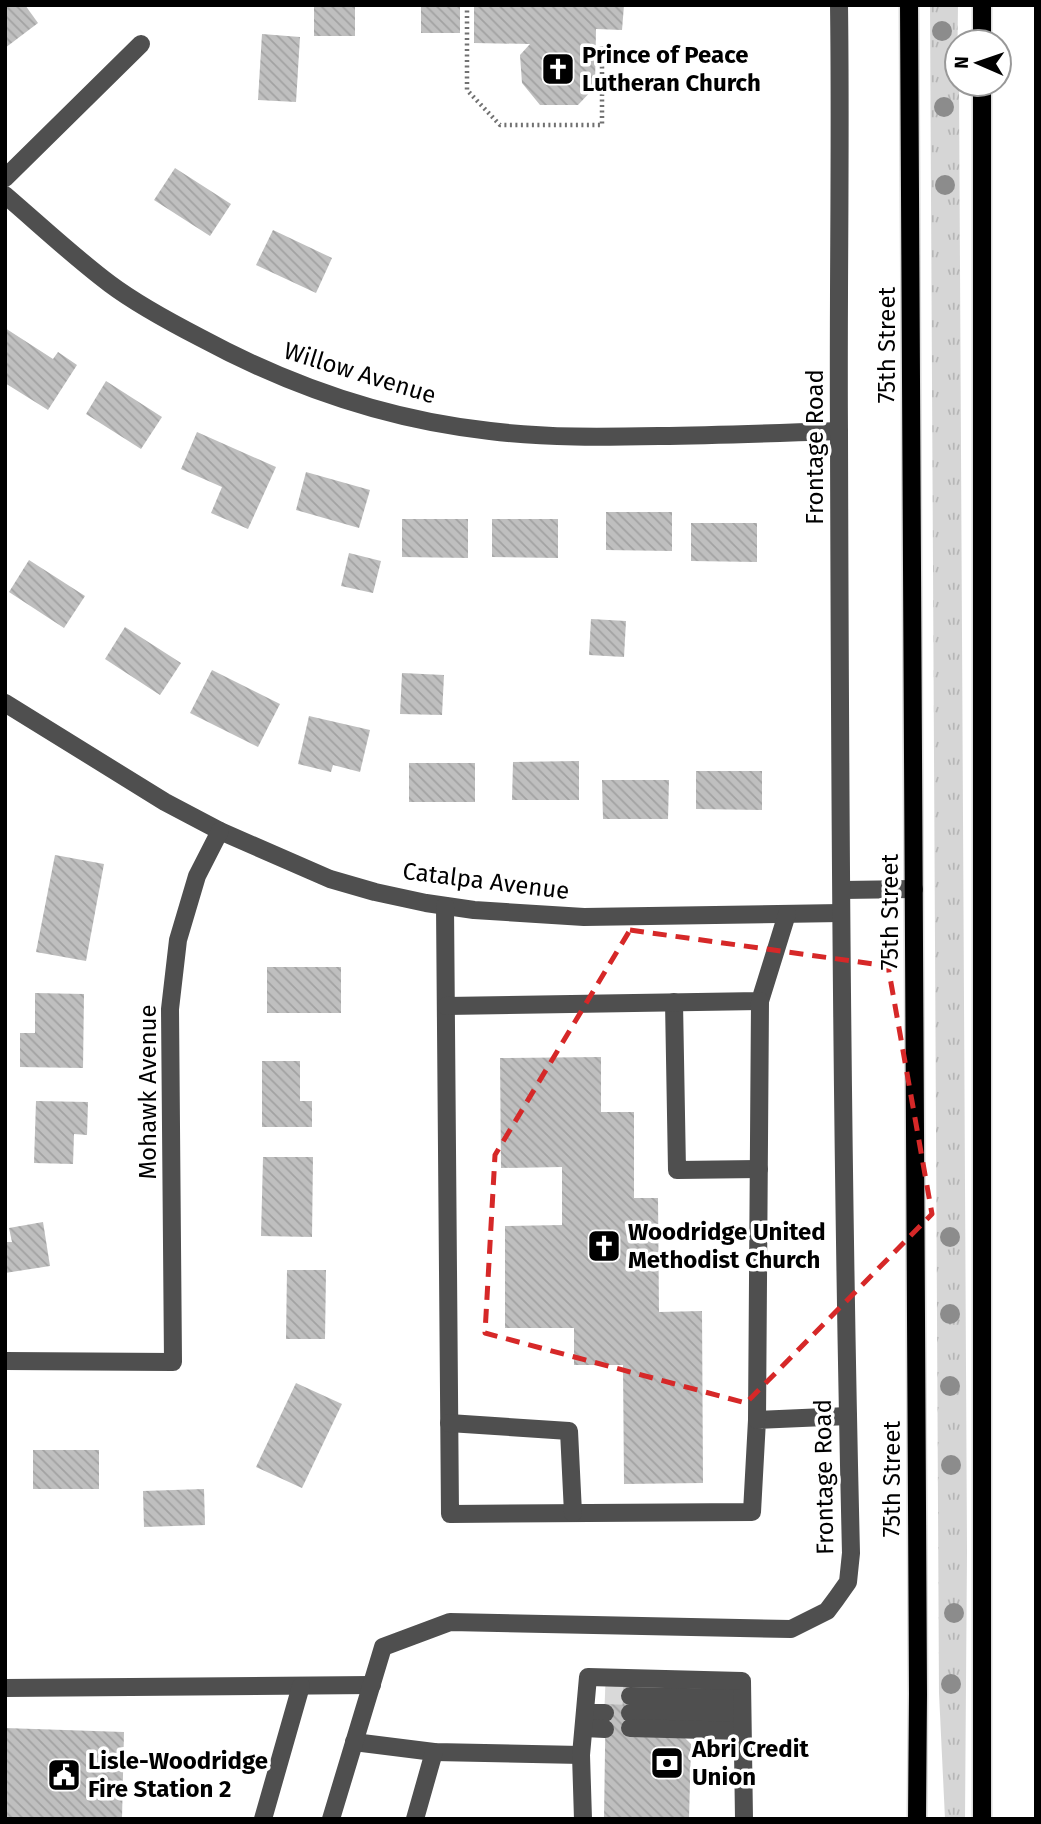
<svg xmlns="http://www.w3.org/2000/svg" width="1041" height="1824" font-family="'Fira Sans',sans-serif">
  <style>
    .grass { fill: url(#grass-tufts) }
    .building { fill: url(#building-back-hatch) }
    .lines { fill: none; stroke-linecap: round; stroke-linejoin: round }
    .minor-tunnel { stroke: #d9d9d9; stroke-width: 18; stroke-dasharray: 18 9; stroke-linecap: butt }
    .major-casing { stroke: #dbdbdb; stroke-width: 21 }
    .path { stroke: #717171; stroke-width: 4.5; stroke-dasharray: 2 3.5; stroke-linecap: butt }
    .minor { stroke: #4f4f4f; stroke-width: 18 }
    .major { stroke: #000; stroke-width: 18 }
    .tree { fill: #8c8c8c }
    .marked { fill: none; stroke: #d62828; stroke-width: 5; stroke-dasharray: 14 9; stroke-linejoin: round }
    .labels { text-anchor: middle; stroke-width: 7; stroke-linejoin: round; paint-order: stroke }
    .poi-label { font-size: 24px; font-weight: bold; fill: #000; stroke: #fff; text-anchor: start }
    .street-label { font-size: 24px; fill: #000; stroke: #fff }
  </style>
  <defs>
    <pattern id="grass-tufts" width="24" height="20" patternUnits="userSpaceOnUse" patternTransform="scale(1.75)"><rect width="24" height="20" fill="#d6d6d6"/><path d="M3 7l-1-3M5 7V3M7 7l1-3M15 17l-1-3M17 17v-4M19 17l1-3" fill="none" stroke="#b6b6b6"/></pattern>
    <pattern id="building-back-hatch" width="6" height="6" patternUnits="userSpaceOnUse" patternTransform="scale(1.75)"><rect width="6" height="6" fill="#bfbfbf"/><path d="M-1 5l2 2M0 0l6 6M5-1l2 2" fill="none" stroke="#a2a2a2"/></pattern>
  </defs>
  <rect width="100%" height="100%" fill="#fff"/>
  <!-- grass -->
  <path class="grass" d="M930,5H958L957,84H959L967,1552L965,1819H945L939,1693Z"/>
  <!-- building -->
  <g class="building">
    <path d="M5,5H25L38,23L5,48Z"/>
    <rect x="314" y="5" width="41" height="31"/>
    <rect x="421" y="5" width="39" height="28"/>
    <path d="M474,5H624L622,30L596,29L595,87L578,105H540L522,83L520,55L530,44L474,43Z"/>
    <path d="M262,34L300,37L296,102L258,100Z"/>
    <path d="M175,168L231,204L210,236L154,200Z"/>
    <path d="M273,230L332,258L316,293L256,265Z"/>
    <path d="M5,328L53,359L58,352L77,365L48,410L5,383Z"/>
    <path d="M106,381L162,417L141,449L86,414Z"/>
    <path d="M197,432L276,467L248,529L211,513L222,487L181,469Z"/>
    <path d="M306,472L370,490L359,528L296,510Z"/>
    <path d="M606,512H672V551L606,550Z"/>
    <path d="M402,519H468V558L402,557Z"/>
    <path d="M492,519H558V558L492,557Z"/>
    <path d="M691,523H757V562L691,561Z"/>
    <path d="M349,553L381,561L373,593L341,586Z"/>
    <path d="M29,560L85,596L64,628L9,592Z"/>
    <path d="M591,619L626,621L624,657L589,655Z"/>
    <path d="M125,627L181,663L160,695L105,659Z"/>
    <path d="M212,670L280,704L258,747L190,713Z"/>
    <path d="M402,673L444,675L442,715L400,714Z"/>
    <path d="M309,716L370,730L360,772L333,765L331,772L298,764Z"/>
    <path d="M579,761V800H512L513,762Z"/>
    <rect x="409" y="763" width="66" height="39"/>
    <path d="M696,771H762V810L696,809Z"/>
    <path d="M602,780H669L668,819H603Z"/>
    <path d="M55,855L104,864L86,961L36,952Z"/>
    <rect x="267" y="967" width="74" height="46"/>
    <path d="M35,993L84,994L83,1068L20,1067V1033H35Z"/>
    <path d="M601,1057V1112H634V1198H658L659,1312L702,1311L703,1483L624,1484L623,1365H574V1328H505V1226L562,1225V1167L501,1168L500,1058Z"/>
    <path d="M262,1061H300V1101H312V1127H262Z"/>
    <path d="M36,1101L88,1102L87,1135L74,1134L73,1164L34,1163Z"/>
    <path d="M263,1157H313L312,1237L261,1236Z"/>
    <path d="M43,1222L50,1266L5,1273V1242H12L9,1228Z"/>
    <path d="M287,1270H326L325,1339H286Z"/>
    <path d="M296,1383L342,1404L302,1488L256,1467Z"/>
    <rect x="33" y="1450" width="66" height="39"/>
    <path d="M204,1489L205,1525L144,1527L143,1491Z"/>
    <path d="M606,1684L630,1685V1732H679L691,1744L689,1819H604Z"/>
    <path d="M5,1728L124,1732L122,1819H5Z"/>
  </g>
  <g class="lines">
    <!-- minor-tunnel -->
    <path class="minor-tunnel" d="M605,1695L630,1696"/>
    <defs>
      <g id="major">
        <path d="M909,5L918,1694L917,1819"/>
        <path d="M982,5V42"/>
        <path d="M982,84V1819"/>
      </g>
    </defs>
    <!-- major casing -->
    <use href="#major" class="major-casing"/>
    <!-- path -->
    <path class="path" d="M467,5V90L500,125H602V46"/>
    <!-- minor -->
    <g class="minor">
      <path d="M5,178L141,44"/>
      <path d="M5,195C40,225 74,257 110,284C138,305 170,322 201,338C290,386 389,420 490,431C547,438 603,437 659,436C719,435 779,433 839,431"/>
      <path d="M5,703L165,802L220,831L330,879L375,892L426,903L474,910L584,917L841,913"/>
      <path d="M842,890L914,889"/>
      <path d="M445,906L450,1514L752,1512L757,1420L848,1416"/>
      <path d="M674,1002L677,1170L759,1169"/>
      <path d="M446,1006L760,1001L787,914"/>
      <path d="M5,1361L173,1362L170,1009L178,940L197,876L220,831"/>
      <path d="M757,1420L760,1001"/>
      <path d="M449,1423L569,1431L573,1513"/>
      <path d="M5,1688L372,1685"/>
      <path d="M630,1696L742,1698"/>
      <path d="M585,1713H605"/>
      <path d="M630,1713H742"/>
      <path d="M584,1728L605,1729"/>
      <path d="M630,1728L742,1731"/>
      <path d="M354,1742L434,1752L581,1755"/>
      <path d="M263,1819L301,1686"/>
      <path d="M331,1819L383,1647L450,1622L791,1629L827,1611L836,1599L848,1582L851,1553C842,1180 840,807 839,433C838,290 841,148 839,5"/>
      <path d="M415,1819L434,1752"/>
      <path d="M583,1819L581,1755L588,1677L742,1681L744,1819"/>
    </g>
    <!-- major -->
    <use href="#major" class="major"/>
  </g>
  <!-- trees -->
  <g class="tree">
    <circle cx="942" cy="31" r="10"/>
    <circle cx="944" cy="107" r="10"/>
    <circle cx="945" cy="185" r="10"/>
    <circle cx="950" cy="1237" r="10"/>
    <circle cx="950" cy="1314" r="10"/>
    <circle cx="950" cy="1386" r="10"/>
    <circle cx="951" cy="1465" r="10"/>
    <circle cx="954" cy="1613" r="10"/>
    <circle cx="951" cy="1684" r="10"/>
  </g>
  <!-- marked area -->
  <path class="marked" d="M630,930L888,966L932,1214L746,1403L485,1333L495,1155Z"/>
  <!-- icons -->
  <defs>
    <symbol id="church-square" viewBox="-11 -11 22 22"><rect x="-9" y="-9" width="18" height="18" rx="4" fill="#000" stroke="#fff"/><path d="M-1.2-6h2.4v3.5h3.3v2.4h-3.3V6h-2.4V-.1h-3.3v-2.4h3.3Z" fill="#fff"/></symbol>
    <symbol id="bank-square" viewBox="-11 -11 22 22"><rect x="-9" y="-9" width="18" height="18" rx="4" fill="#000" stroke="#fff"/><path d="M-6-4H6V4H-6ZM0-2.3a2.3 2.3 0 1 0 0 4.6a2.3 2.3 0 1 0 0-4.6Z" fill="#fff"/></symbol>
    <symbol id="civic-square" viewBox="-11 -11 22 22"><rect x="-9" y="-9" width="18" height="18" rx="4" fill="#000" stroke="#fff"/><path d="M-.6-6.5H3V-4.5H.6V-3L4-1V1h2V6H-6V1h2V-1L-.6-3ZM-1.2 2.5V6h2.4V2.5Z" fill="#fff"/></symbol>
  </defs>
  <g fill-rule="evenodd">
    <use href="#church-square" x="539" y="50" width="38" height="38"/>
    <use href="#church-square" x="585" y="1227" width="38" height="38"/>
    <use href="#bank-square" x="648" y="1744" width="38" height="38"/>
    <use href="#civic-square" x="45" y="1756" width="38" height="38"/>
  </g>
  <g class="labels">
    <!-- poi labels -->
    <g class="poi-label">
      <text x="582" y="63">Prince of Peace<tspan x="582" dy="28">Lutheran Church</tspan></text>
      <text x="628" y="1240">Woodridge United<tspan x="628" dy="28">Methodist Church</tspan></text>
      <text x="692" y="1757">Abri Credit<tspan x="692" dy="28">Union</tspan></text>
      <text x="88" y="1769">Lisle-Woodridge<tspan x="88" dy="28">Fire Station 2</tspan></text>
    </g>
    <!-- street labels -->
    <g class="street-label">
      <text transform="translate(887 345) rotate(-90)" y="8">75th Street</text>
      <text transform="translate(360 373) rotate(17)" y="8">Willow Avenue</text>
      <text transform="translate(815 447) rotate(-90)" y="8">Frontage Road</text>
      <text transform="translate(486 881) rotate(7)" y="8">Catalpa Avenue</text>
      <text transform="translate(890 912) rotate(-90)" y="8">75th Street</text>
      <text transform="translate(148 1092) rotate(-90)" y="8">Mohawk Avenue</text>
      <text transform="translate(824 1477) rotate(-91)" y="8">Frontage Road</text>
      <text transform="translate(892 1479) rotate(-90)" y="8">75th Street</text>
    </g>
  </g>
  <!-- border -->
  <rect width="1041" height="1824" fill="none" stroke="#000000" stroke-width="14"/>
  <!-- north arrow -->
  <g transform="translate(978 63) rotate(272)"><circle r="33" fill="#ffffff" stroke="#999999" stroke-width="2"/>
  <path d="M0-5L12 26L0 18L-12 26Z" fill="#000000"/>
  <text y="-10" font-size="19" font-weight="bold" text-anchor="middle" fill="#000000">N</text>
  </g>
</svg>
